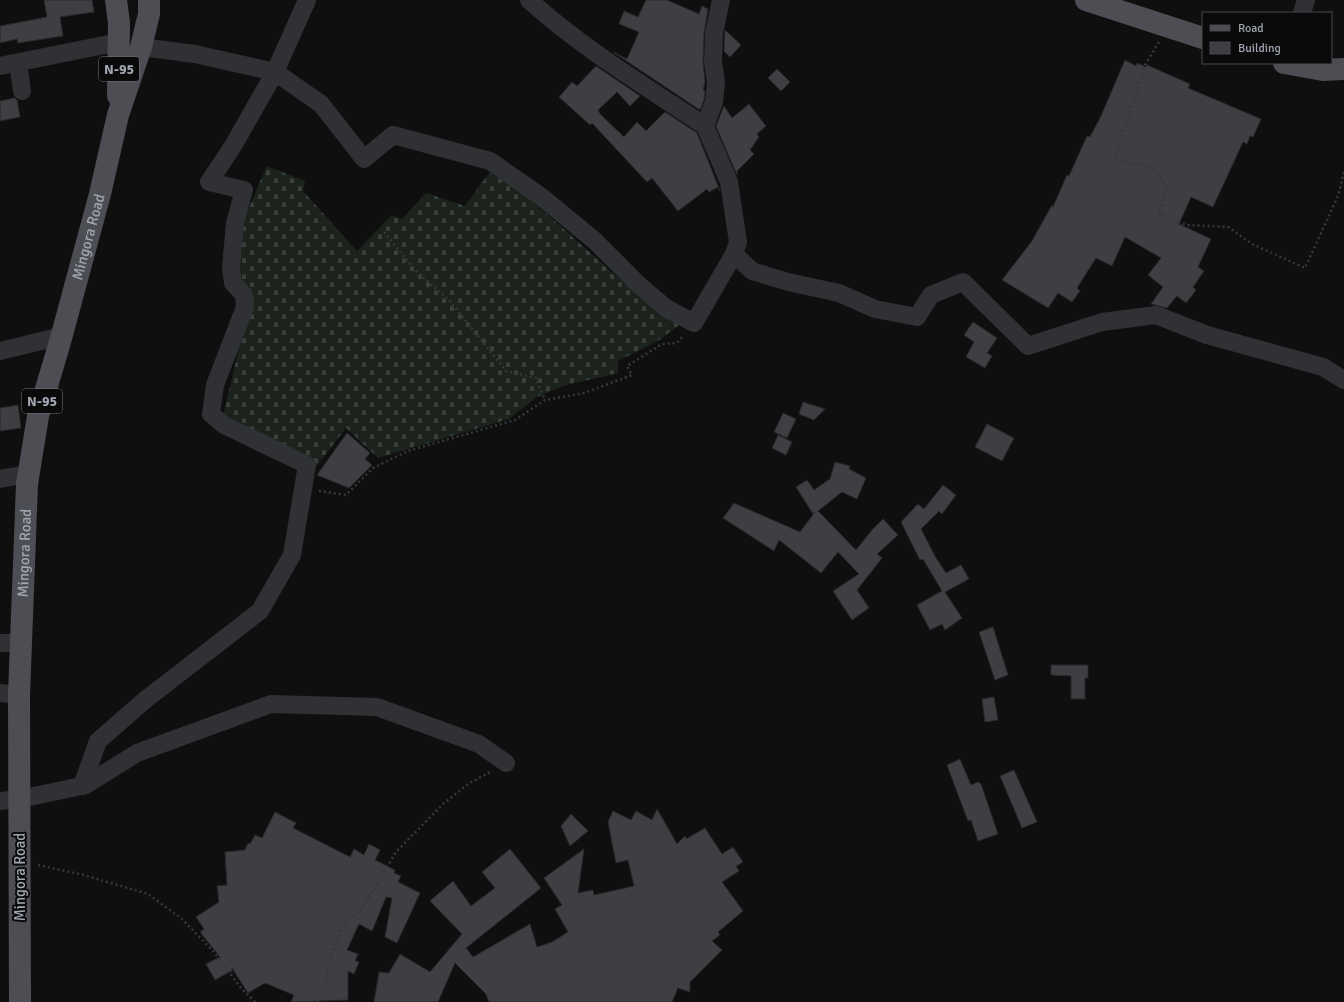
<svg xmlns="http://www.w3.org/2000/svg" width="1344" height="1002" font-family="Signika,sans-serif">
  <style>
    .cemetery { fill: url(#cemetery-stones) }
    .building { fill: #3e3f43; stroke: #29292c }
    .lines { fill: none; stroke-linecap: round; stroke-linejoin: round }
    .path { stroke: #36383c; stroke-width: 2.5; stroke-dasharray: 2 3; stroke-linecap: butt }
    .minor { stroke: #303135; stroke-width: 18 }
    .major { stroke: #4c4e54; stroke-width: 22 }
    .labels { text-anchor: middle; stroke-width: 4; stroke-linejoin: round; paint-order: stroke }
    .shield { fill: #0a0a0b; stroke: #74777f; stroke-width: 1 }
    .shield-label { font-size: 14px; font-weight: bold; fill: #a1a6b1 }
    .street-label { font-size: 15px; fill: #a1a6b1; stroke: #0a0a0b }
  </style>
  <defs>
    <pattern id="cemetery-stones" width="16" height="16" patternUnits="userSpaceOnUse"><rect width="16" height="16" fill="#1c231c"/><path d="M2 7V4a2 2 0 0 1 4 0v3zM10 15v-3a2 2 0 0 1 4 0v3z" fill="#3a403b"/></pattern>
  </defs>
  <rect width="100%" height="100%" fill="#0f0f10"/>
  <!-- cemetery -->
  <path class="cemetery" d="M267,166L305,181L303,191L357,251L392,215L402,219L426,193L465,206L489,173L520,190L623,282L682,323L658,341L618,361V373L563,386L537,397L509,419L378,458L346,428L316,467L223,416L251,297L240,276L243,221Z"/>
  <!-- building -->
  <g class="building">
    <path d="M44,0H92L94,12L60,17L63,36L18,43L17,39L0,43V26L47,17Z"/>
    <path d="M646,0H667L699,14L702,6L708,9L704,33L703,62L705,82L703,90L705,91L704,100L700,110L613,52L627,59L639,32L619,24L624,11L638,17Z"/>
    <path d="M725,30L741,45L730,57L724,51Z"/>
    <path d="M1125,60L1136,66L1137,63L1146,67L1147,65L1190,84L1188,88L1261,119L1253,137L1250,136L1247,144L1243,142L1213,207L1191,197L1179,224L1211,239L1198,267L1204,271L1193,287L1196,290L1186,303L1177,296L1167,308L1151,304L1163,287L1148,275L1161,258L1125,237L1112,266L1096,258L1077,288L1080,291L1072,302L1058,293L1048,308L1002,280L1032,241L1052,205L1053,207L1067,175L1069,176L1087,136L1090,137L1101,116Z"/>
    <path d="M596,66L640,96L630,106L617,92L598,110L600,114L624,137L637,122L646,131L665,112L697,133L720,191L718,187L709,192L707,189L678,211L652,178L647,182L592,123L590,125L559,97L572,82L577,86Z"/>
    <path d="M777,69L790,82L781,91L768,78Z"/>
    <path d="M15,98L17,100L20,117L0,121V101Z"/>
    <path d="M749,104L766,126L757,134L759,137L750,150L754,154L737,171V175L716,126L724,106L732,118Z"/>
    <path d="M973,322L997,338L987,353L992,356L985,368L966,357L974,342L964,335Z"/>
    <path d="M803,402L825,409L814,420L799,414Z"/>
    <path d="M18,405L21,428L0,431V408Z"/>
    <path d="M783,413L796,419L787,438L774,432Z"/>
    <path d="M987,424L1014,438L1002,461L975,447Z"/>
    <path d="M347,433L370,453L365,459L372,465L349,488L317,475Z"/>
    <path d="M778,435L792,442L786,455L772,448Z"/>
    <path d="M835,462L850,466L849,469L866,478L857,499L842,492L818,511L856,550L872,530L883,519L898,535L877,554L882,558L857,590L869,608L852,620L833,591L859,574L838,552L821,573L779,540L774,551L723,518L734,503L800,532L815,512L813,514L796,487L807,480L814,490L830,479Z"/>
    <path d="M943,485L956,495L942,514L939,511L921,529L936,558L946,573L961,565L969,579L945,592L962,618L945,630L942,624L930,630L917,605L942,591L923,559L920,560L901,522L918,504L924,509Z"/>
    <path d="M993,627L1008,675L995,680L979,632Z"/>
    <path d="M1051,665H1088V678H1085V699H1071V676L1051,675Z"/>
    <path d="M994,697L998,720L985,722L982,699Z"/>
    <path d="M960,759L971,785L978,782L981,784L998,834L978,841L971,820L968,821L947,765Z"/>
    <path d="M1014,770L1037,822L1022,828L1000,776Z"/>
    <path d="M657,809L677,844L685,836L686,839L705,828L722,854L733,847L743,862L736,866L739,871L722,882L743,911L718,932L720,935L712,941L722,950L690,982V992L678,988L672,1002H489L486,994L455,963L438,1002H374L379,972L389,973L400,954L430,972L462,934L430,901L453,881L471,906L495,888L482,872L510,849L541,888L466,948L473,957L530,924L537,947L552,942L568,932L555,909L562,905L544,878L584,849L578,893L593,890L594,895L634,886L628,860L616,863L608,822L613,811L631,820L636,811L652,820Z"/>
    <path d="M275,812L296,823L293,828L350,857L354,849L364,855L369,844L380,850L375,860L395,870L394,873L401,876L398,882L420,893L397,943L385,937L392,898L386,897L372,931L359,924L347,950L358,954L355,961L359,962L354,974L348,971V1000L291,1002L294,995L265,983L248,993L232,968V973L231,971L215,980L206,964L220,957L200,932L204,929L196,917L219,902L217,886L227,885L225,852L245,850L248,843L250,844L255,835L262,838Z"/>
    <path d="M571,814L588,831L570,846L561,826Z"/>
  </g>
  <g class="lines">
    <!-- path -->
    <g class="path">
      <path d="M1159,42L1145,65L1115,156C1121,166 1140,163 1150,167C1158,171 1164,182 1167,189L1159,211L1160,214L1186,225L1228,227L1252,244L1305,268L1338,196L1344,172"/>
      <path d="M384,232L416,271L449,300L506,371L536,378L545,400"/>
      <path d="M319,491L346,495L373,468L408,451L515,420L545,400L584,393L632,375L627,366L662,344L677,343L683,336"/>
      <path d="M38,865L84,875L148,894L182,919L214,952L240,987L255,1002"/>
      <path d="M317,1002L327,980V967L337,939L346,922L357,914L365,904L396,852L443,804L468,784L490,772"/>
    </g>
    <!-- minor -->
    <g class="minor">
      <path d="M529,0C582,48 645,86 705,126"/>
      <path d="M721,0L714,33L713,62L716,82L714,102L705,126L729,182L738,242L734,254L752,271L788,282L839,293L875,309L917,317L931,295L963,282L1028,346L1102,322L1156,315L1207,335L1323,367L1344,380"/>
      <path d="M1302,13L1306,0"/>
      <path d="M141,47L195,54L275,72L321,104L364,159L393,135L490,161L543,198L595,241L638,284L666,308L694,323L734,254"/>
      <path d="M18,63L22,91"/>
      <path d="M0,66L119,42"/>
      <path d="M0,351L62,336"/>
      <path d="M0,479L28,474"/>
      <path d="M0,643H20"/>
      <path d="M0,693L19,695"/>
      <path d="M82,786L98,741L145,700L260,611L292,555L307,465L224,425L211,414L215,385L245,307L244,295L233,283L231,268L235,223L244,190L209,182L233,146L275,72L307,0"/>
      <path d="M0,801L20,799L86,785L137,753L271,704L377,707L479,744L506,763"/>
    </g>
    <!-- major -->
    <g class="major">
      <path d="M116,0L119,23L118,96"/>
      <path d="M1086,0L1203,38"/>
      <path d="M1284,63L1323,70L1344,69"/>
      <path id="s1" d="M20,1002L19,695L27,484L38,416L60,342L100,194L118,115L141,47L149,14V0"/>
    </g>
  </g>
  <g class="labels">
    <!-- shield labels -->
    <g class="shield">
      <rect x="99" y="57" width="40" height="24" rx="3"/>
      <rect x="22" y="389" width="40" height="24" rx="3"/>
    </g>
    <g class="shield-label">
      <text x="119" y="74">N-95</text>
      <text x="42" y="406">N-95</text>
    </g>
    <!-- street labels -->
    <g class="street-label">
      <text dy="5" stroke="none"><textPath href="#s1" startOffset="773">Mingora Road</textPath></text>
      <text dy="5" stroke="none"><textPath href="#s1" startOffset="449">Mingora Road</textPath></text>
      <text transform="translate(20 877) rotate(-90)" y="5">Mingora Road</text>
    </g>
  </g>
  <!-- legend -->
  <rect x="1202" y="12" width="130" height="52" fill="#0a0a0b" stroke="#46484d"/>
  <rect x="1210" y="25" width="20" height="6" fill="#4c4e54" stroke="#46484d"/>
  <text x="1238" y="32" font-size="12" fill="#a1a6b1">Road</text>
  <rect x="1210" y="42" width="20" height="12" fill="#3e3f43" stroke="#46484d"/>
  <text x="1238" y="52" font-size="12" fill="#a1a6b1">Building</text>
</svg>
